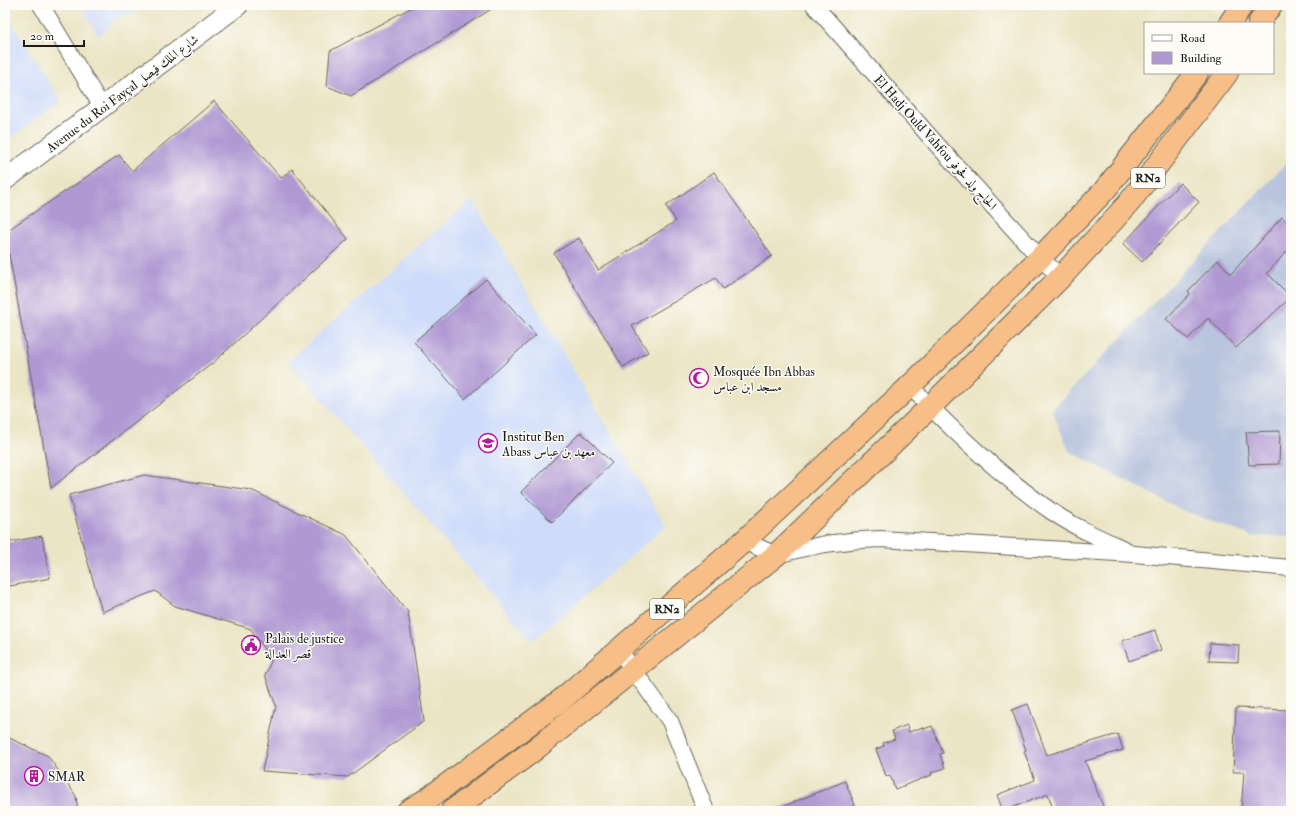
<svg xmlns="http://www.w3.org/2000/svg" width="1296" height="816" font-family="'IM FELL Double Pica',Amiri,serif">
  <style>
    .built { fill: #cedbfa }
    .industrial { fill: #b9c5de }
    .building { fill: #b099d3 }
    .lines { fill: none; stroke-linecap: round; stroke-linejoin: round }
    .minor-casing { stroke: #646257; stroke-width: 18 }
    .tertiary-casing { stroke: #646257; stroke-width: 22 }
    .trunk-casing { stroke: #646257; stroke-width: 24 }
    .minor { stroke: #fff; stroke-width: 16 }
    .tertiary { stroke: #fff; stroke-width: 20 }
    .trunk { stroke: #f7be88; stroke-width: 22 }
    .labels { text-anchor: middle; stroke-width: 3; stroke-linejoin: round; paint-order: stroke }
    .shield { fill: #fdfcf7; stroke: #605f5e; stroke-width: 1 }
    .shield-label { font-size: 12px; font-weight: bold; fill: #1c1c1c }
    .street-label { font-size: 13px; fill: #1c1c1c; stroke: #fdfcf7 }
    .poi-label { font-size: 13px; fill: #1c1c1c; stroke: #fdfcf7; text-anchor: start }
  </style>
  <rect width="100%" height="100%" fill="#fdfcf7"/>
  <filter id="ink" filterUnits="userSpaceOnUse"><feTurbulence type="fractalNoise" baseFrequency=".025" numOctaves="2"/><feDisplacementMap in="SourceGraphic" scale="8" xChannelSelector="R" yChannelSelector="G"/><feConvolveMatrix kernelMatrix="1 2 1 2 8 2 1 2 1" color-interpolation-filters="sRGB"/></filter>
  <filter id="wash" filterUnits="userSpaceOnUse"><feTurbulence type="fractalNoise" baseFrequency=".012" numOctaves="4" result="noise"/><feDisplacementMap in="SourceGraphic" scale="16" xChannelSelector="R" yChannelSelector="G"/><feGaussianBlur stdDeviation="0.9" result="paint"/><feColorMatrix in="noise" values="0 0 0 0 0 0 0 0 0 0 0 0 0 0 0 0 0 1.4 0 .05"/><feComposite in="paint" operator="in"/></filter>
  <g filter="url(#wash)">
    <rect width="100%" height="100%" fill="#ebe5c5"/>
    <!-- built -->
    <g class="built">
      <path d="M81,5H139L132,14L122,15L98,36Z"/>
      <path d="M5,13L61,101L5,142Z"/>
      <path d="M472,199L666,526L532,641L288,361Z"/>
    </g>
    <!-- industrial -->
    <path class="industrial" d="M1291,158V537L1251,536L1184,511L1069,451L1052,410Z"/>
    <g id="blocks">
      <!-- building -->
      <g class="building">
        <path d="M416,5H498L351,96L327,86L330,51Z"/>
        <path d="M214,101L281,178L292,169L348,239L214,362L51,488L5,232L119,155L132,171Z"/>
        <path d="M714,172L772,256L723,289L716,278L632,326L648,352L623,367L554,253L579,238L598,270L676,221L666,206Z"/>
        <path d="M1180,183L1199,202L1142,262L1123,244Z"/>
        <path d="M1282,217L1291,226V247L1267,273L1291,297L1258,328L1236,348L1208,318L1188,339L1166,319L1190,294L1188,291L1218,260L1231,274Z"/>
        <path d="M486,279L536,335L465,399L414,342Z"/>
        <path d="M1280,431L1279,464L1249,465L1246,432Z"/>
        <path d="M581,432L612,463L552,522L521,492Z"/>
        <path d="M144,475L251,490L346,535L408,612L424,721L348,777L262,771L276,706L265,675L272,659L251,629L175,606L155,591L102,612L69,495Z"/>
        <path d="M42,536L50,578L5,587V543Z"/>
        <path d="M1155,630L1161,650L1129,661L1122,641Z"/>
        <path d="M1210,643L1239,645L1238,662L1209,661Z"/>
        <path d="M1028,704L1047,755L1118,734L1123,750L1085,761L1105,811H1054L1048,794L1003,811L997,795L1035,780L1024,751L1026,750L1012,710Z"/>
        <path d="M1236,708L1291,710V811H1241L1244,772H1233Z"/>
        <path d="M907,725L909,732L923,727L924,729L932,726L943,753L940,754L945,768L931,773L932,775L895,789L890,775L886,776L876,749L884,746L883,743L895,739L892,731Z"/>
        <path d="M5,736L48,756L76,796L78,811H5Z"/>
        <path d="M845,781L855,805L841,811H772Z"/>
      </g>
    </g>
  </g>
  <g filter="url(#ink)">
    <use href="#blocks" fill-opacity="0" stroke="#646257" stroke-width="1"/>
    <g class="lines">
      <defs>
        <g id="minor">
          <path d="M41,5L102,107"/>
          <path d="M814,5L939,147L1040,258L1061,277"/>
          <path d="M910,386C953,431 999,475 1051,511C1074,527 1100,538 1126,550"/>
          <path d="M744,541L776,555C812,545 843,540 880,539L1134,554L1291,568"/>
          <path d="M619,650L670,721L706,811"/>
        </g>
        <path id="tertiary" d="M5,180L238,5"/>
        <g id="trunk">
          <path d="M1230,23L1242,5"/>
          <path d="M1259,23L1271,5"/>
          <path d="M408,811L429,798L560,701L744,541L910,386L1040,258L1104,191L1197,73"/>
          <path d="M452,811L534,750L776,555L930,407L1061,277L1128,204L1227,73"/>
        </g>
      </defs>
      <!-- minor casing -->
      <use href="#minor" class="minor-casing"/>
      <!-- tertiary casing -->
      <use href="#tertiary" class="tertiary-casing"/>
      <!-- trunk casing -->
      <use href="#trunk" class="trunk-casing"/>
      <!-- minor -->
      <use href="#minor" class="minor"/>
      <!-- tertiary -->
      <use href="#tertiary" class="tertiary"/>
      <!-- trunk -->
      <use href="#trunk" class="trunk"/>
    </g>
  </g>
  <!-- icons -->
  <defs>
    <symbol id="mosque-ring" viewBox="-11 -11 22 22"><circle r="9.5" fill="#fdfcf7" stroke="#b5179e" stroke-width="1.5"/><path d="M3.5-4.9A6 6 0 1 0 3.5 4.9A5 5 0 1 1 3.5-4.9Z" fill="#b5179e"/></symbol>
    <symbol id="university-ring" viewBox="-11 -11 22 22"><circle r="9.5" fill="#fdfcf7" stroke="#b5179e" stroke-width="1.5"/><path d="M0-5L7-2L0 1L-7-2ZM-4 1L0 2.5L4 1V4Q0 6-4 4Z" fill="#b5179e"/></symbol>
    <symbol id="civic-ring" viewBox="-11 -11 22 22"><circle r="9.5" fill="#fdfcf7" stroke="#b5179e" stroke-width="1.5"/><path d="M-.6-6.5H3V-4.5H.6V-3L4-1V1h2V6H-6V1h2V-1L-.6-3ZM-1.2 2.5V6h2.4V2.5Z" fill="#b5179e"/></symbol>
    <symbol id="building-ring" viewBox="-11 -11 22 22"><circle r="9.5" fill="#fdfcf7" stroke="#b5179e" stroke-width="1.5"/><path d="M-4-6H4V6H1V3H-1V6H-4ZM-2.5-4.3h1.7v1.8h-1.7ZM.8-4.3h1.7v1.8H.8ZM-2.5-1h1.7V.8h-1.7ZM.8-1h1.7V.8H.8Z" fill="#b5179e"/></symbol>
  </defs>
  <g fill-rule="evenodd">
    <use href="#mosque-ring" x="688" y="367" width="22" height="22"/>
    <use href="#university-ring" x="477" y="432" width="22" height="22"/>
    <use href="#civic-ring" x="240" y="634" width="22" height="22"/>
    <use href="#building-ring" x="23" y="765" width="22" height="22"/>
  </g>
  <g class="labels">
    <!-- shield labels -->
    <g class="shield">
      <rect x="1131" y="168" width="34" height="20" rx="3"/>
      <rect x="650" y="599" width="34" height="20" rx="3"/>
    </g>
    <g class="shield-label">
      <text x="1148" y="182">RN2</text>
      <text x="667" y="613">RN2</text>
    </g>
    <!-- street labels -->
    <g class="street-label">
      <text transform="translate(122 93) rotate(-37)" y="5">Avenue du Roi Fayçal شارع الملك فيصل</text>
      <text transform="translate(936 142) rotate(48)" y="5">El Hadj Ould Vahfou الحاج ولد فحوفو</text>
    </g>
    <!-- poi labels -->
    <g class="poi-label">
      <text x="713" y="376">Mosquée Ibn Abbas<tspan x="713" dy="15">مسجد ابن عباس</tspan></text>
      <text x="502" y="441">Institut Ben<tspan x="502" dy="15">Abass معهد بن عباس</tspan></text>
      <text x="265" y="643">Palais de justice<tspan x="265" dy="15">قصر العدالة</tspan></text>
      <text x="48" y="781">SMAR</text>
    </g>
  </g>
  <!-- margin -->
  <rect width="1296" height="816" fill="none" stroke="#fdfcf7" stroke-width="20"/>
  <!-- legend -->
  <rect x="1144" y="22" width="130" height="52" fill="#fdfcf7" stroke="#a3a29f"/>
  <rect x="1152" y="35" width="20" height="6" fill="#ffffff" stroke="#a3a29f"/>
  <text x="1180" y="42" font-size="12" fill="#1c1c1c">Road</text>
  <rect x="1152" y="52" width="20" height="12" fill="#b099d3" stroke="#a3a29f"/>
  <text x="1180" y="62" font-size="12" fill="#1c1c1c">Building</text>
  <!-- scale -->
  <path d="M24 40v6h60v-6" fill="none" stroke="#1c1c1c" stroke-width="2"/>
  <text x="30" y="40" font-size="12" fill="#1c1c1c" stroke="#fdfcf7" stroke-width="3" paint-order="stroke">20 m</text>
</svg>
